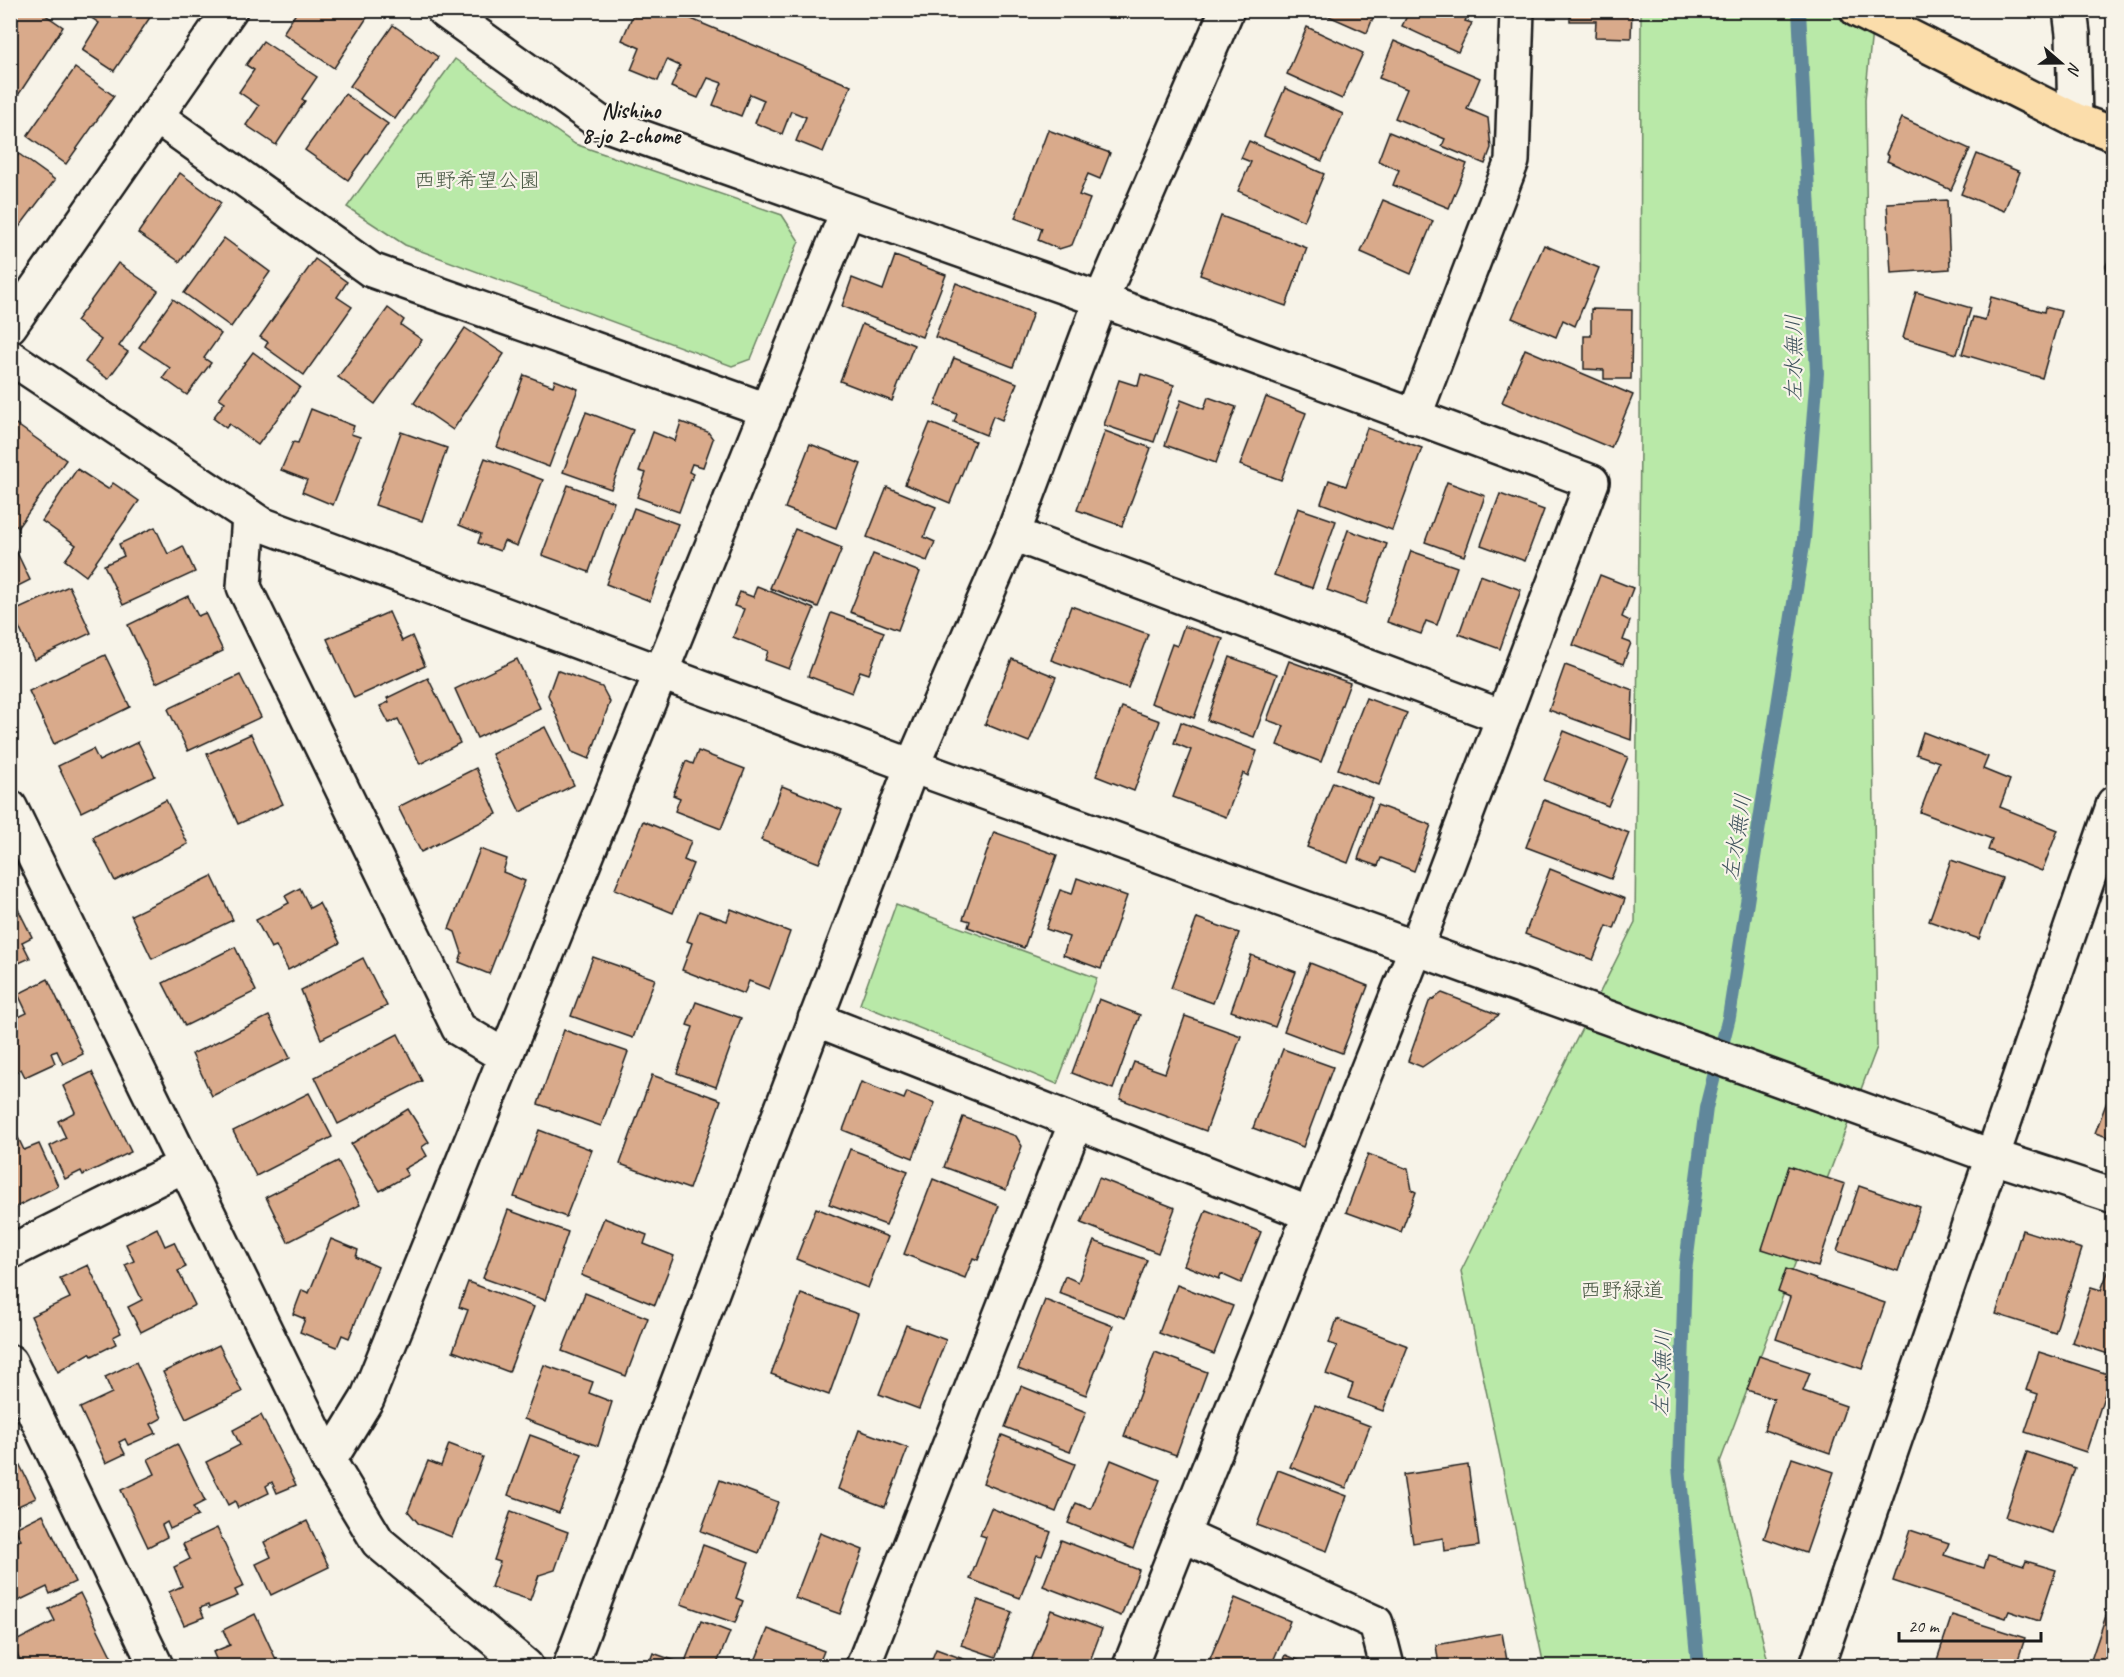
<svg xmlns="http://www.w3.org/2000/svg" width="2124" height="1677" font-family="Caveat,'Klee One',sans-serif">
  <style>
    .green { fill: #b9e9a8; stroke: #6a8262; stroke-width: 1.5 }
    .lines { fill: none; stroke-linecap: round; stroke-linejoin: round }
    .stream { stroke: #61879b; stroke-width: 14 }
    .building { fill: #d9aa8b; stroke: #1c1c1c; stroke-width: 1.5 }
    .street-casing { stroke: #1c1c1c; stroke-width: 38 }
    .primary-casing { stroke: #1c1c1c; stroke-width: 38 }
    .street { stroke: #f7f3e8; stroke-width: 33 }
    .primary { stroke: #fbddab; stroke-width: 33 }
    .labels { text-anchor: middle; stroke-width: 4.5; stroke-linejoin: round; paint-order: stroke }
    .park-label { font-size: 21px; fill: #4b5a46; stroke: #f7f3e8 }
    .neighbourhood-label { font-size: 22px; font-weight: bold; fill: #1c1c1c; stroke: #f7f3e8 }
    .water-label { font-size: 22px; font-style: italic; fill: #3e525c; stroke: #f7f3e8 }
  </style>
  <rect width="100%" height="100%" fill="#f7f3e8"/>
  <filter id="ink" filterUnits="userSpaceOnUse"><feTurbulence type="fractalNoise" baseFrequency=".0167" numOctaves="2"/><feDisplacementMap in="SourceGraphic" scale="12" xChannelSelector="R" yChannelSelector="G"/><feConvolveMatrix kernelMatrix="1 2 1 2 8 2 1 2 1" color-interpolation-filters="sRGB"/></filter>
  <g filter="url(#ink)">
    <!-- green -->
    <g class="green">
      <path d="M1641,11H1874L1865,99L1877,1047L1720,1462L1769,1666H1544L1461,1271L1635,922L1640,443Z"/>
      <path d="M455,59L575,144L782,215L799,241L751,359L732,366L405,245L347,207Z"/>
      <path d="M896,904L1097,978L1057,1084L860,1004Z"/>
    </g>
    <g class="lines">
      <!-- stream -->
      <path class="stream" d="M1698,1666L1679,1467L1685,1271L1706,1108L1729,1017L1804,539L1817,373L1799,10"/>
    </g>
    <!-- building -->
    <g class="building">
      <path d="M10,10H38L63,27L19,94L10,88Z"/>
      <path d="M90,10H155L114,71L82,50L99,23L87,15Z"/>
      <path d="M298,10H372L334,68L283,33Z"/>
      <path d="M635,10H670L851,86L823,152L796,141L806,117L791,111L782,134L755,123L764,100L750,94L741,116L713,105L722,83L708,78L698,98L671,87L680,66L667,60L658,81L631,70L640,48L622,40Z"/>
      <path d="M1315,10H1376L1367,33Z"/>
      <path d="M1410,10H1470L1465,21L1472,23L1458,52L1402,26Z"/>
      <path d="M1570,10H1632L1631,38L1595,37L1596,21H1570Z"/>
      <path d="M393,25L438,57L395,119L350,86Z"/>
      <path d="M1307,27L1363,53L1342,99L1287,74Z"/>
      <path d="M263,41L317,77L302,99L305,101L276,145L246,125L259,106L239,92L254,70L246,65Z"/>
      <path d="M1394,41L1480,78L1467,109L1488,118L1491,148L1485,164L1442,146L1445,139L1395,118L1407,89L1379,78Z"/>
      <path d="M75,68L114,96L66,164L27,136Z"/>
      <path d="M1285,88L1343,114L1322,161L1264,136Z"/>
      <path d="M345,94L388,124L348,180L305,150Z"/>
      <path d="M1902,118L1970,149L1951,190L1887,161L1889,156L1886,154Z"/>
      <path d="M1048,130L1110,153L1100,179L1088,174L1079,195L1090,199L1072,245L1059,249L1038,240L1042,228L1015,218Z"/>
      <path d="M1389,132L1467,164L1449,208L1393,185L1399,170L1378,161Z"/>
      <path d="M1249,141L1324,174L1304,221L1238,191L1251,162L1241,158Z"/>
      <path d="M19,154L55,180L10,239V164Z"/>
      <path d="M1977,154L2020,172L2004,211L1961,194Z"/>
      <path d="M180,173L221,203L180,262L138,233Z"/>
      <path d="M1383,200L1433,221L1411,274L1361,252Z"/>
      <path d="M1947,200L1950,269L1891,273L1887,203Z"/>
      <path d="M1221,216L1307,248L1286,306L1200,275Z"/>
      <path d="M224,238L270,272L231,327L184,293Z"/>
      <path d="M1544,245L1599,268L1575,326L1563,320L1556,337L1512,318Z"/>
      <path d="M2114,246V292L2106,266Z"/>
      <path d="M895,256L946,275L922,337L842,306L852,278L883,290Z"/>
      <path d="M315,259L347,282L337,297L352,307L304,375L265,347L268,342L260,337Z"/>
      <path d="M118,263L158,291L119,346L128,352L108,379L85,362L101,340L76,321Z"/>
      <path d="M956,283L1033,313L1013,367L935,337Z"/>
      <path d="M1916,292L1971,308L1957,354L1903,338Z"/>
      <path d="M1991,297L2044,312L2045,307L2061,311L2042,378L1962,354L1973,317L1985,320Z"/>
      <path d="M173,299L221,334L204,358L211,363L187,395L163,378L170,368L139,347Z"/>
      <path d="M388,308L404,320L401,325L422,340L375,404L338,377Z"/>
      <path d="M1591,309L1632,310L1631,379H1604V370L1584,369V336H1591Z"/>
      <path d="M862,324L914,345L892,401L840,381Z"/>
      <path d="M465,328L504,354L453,430L414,403Z"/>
      <path d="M1525,349L1633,395L1611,448L1502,402Z"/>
      <path d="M253,352L300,387L258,445L229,424L226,428L213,418L225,402L219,398Z"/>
      <path d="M954,358L1017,383L1002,420L993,416L986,435L954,422L957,414L935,405Z"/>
      <path d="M1141,374L1174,385L1154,442L1104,425L1119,380L1138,386Z"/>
      <path d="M524,375L553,386L555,380L578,389L549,467L497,447Z"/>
      <path d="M1208,397L1236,407L1216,463L1165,445L1181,400L1204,409Z"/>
      <path d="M1266,397L1306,413L1281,480L1240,465Z"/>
      <path d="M311,409L354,426L351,434L360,437L333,505L302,492L307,480L281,470L293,442L298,443Z"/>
      <path d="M586,412L633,430L611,489L563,472Z"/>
      <path d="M681,422L708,432L713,439L703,467L692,464L689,472L693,474L679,512L637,497L646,473L639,471L653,432L675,441Z"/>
      <path d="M930,423L975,441L950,503L905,484Z"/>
      <path d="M16,424L66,460L18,527L10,522V432Z"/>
      <path d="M1367,428L1422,448L1392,530L1321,503L1329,480L1346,486Z"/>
      <path d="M1105,431L1151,448L1122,526L1077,510Z"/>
      <path d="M401,432L447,448L422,521L375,505Z"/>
      <path d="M810,444L861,464L836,528L785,508Z"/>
      <path d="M485,458L543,480L517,546L504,541L500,551L478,543L481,534L459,525Z"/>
      <path d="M77,469L108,489L113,483L139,501L86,576L65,560L76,545L42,521Z"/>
      <path d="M1447,482L1485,496L1464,556L1425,542Z"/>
      <path d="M568,485L614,502L589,572L542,555Z"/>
      <path d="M887,487L936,507L924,537L935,542L927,561L867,537Z"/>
      <path d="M1500,494L1544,510L1525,561L1481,545Z"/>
      <path d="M634,508L678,524L650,601L606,584Z"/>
      <path d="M1298,508L1336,521L1312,588L1274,575Z"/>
      <path d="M155,527L168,554L183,546L195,572L123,605L104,565L124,556L119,544Z"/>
      <path d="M795,529L842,548L818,607L770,588Z"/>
      <path d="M1348,530L1387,544L1366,604L1327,590Z"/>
      <path d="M10,538L30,580L10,590Z"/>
      <path d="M1411,551L1457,567L1437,625L1426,621L1421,634L1387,622Z"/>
      <path d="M873,554L920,572L898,630L850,612Z"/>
      <path d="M1480,575L1521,590L1500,649L1459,634Z"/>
      <path d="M1600,575L1633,588L1622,617L1630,621L1623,640L1631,643L1623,664L1573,645Z"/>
      <path d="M69,586L91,633L34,660L12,612Z"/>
      <path d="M757,586L814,609L789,669L765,660L768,651L733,637L744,609L734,606L740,592L753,597Z"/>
      <path d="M188,596L198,616L205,613L223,651L156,683L128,625Z"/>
      <path d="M1071,606L1148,634L1128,688L1051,660Z"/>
      <path d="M389,612L402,641L412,636L425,666L354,698L327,639Z"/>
      <path d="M831,613L884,632L869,674L860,671L852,693L808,676Z"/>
      <path d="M1184,626L1223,639L1194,718L1151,703L1172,644L1177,646Z"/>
      <path d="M105,655L130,707L54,744L29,691Z"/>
      <path d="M1230,657L1277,674L1254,737L1207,720Z"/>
      <path d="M517,659L540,708L477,738L455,689Z"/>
      <path d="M1012,659L1056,677L1029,742L985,724Z"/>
      <path d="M1289,661L1350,683L1321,762L1277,745L1284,726L1267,720Z"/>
      <path d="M1565,665L1633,690L1631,740L1549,710Z"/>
      <path d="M557,670L602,687L610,702L589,759L572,752L548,695Z"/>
      <path d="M240,675L261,717L188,751L168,709Z"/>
      <path d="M428,678L460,743L420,764L398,719L389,723L380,706L389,702L387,698Z"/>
      <path d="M1366,698L1407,713L1379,785L1338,769Z"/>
      <path d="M1122,707L1160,721L1134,791L1096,776Z"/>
      <path d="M1181,722L1257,751L1248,776L1243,773L1226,817L1173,797L1191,750L1174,743Z"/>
      <path d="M545,727L574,785L520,812L492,754Z"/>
      <path d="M1564,731L1628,757L1608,806L1544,780Z"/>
      <path d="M1923,732L1988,757L1983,769L2010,780L2000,807L2058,830L2042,871L1988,850L1992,839L1920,812L1939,762L1916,754Z"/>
      <path d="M251,734L283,804L238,824L207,754Z"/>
      <path d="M138,742L155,776L81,812L58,766L93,749L99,761Z"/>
      <path d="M698,751L745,769L721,829L675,811L680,798L673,795L686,761L693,764Z"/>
      <path d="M476,768L497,814L421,852L398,807Z"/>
      <path d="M1333,782L1372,798L1348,863L1307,847Z"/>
      <path d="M782,786L842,810L819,863L761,840Z"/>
      <path d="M166,800L188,844L115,881L93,837Z"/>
      <path d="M1544,800L1629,833L1611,879L1526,847Z"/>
      <path d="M1377,805L1431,825L1414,871L1381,858L1378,866L1358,859Z"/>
      <path d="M643,821L691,841L684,860L693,864L673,913L615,889Z"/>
      <path d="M994,832L1057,855L1024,948L968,927L970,921L963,919Z"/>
      <path d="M480,849L507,859L503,872L525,881L489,974L459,962L462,953L455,932L449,929Z"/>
      <path d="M1951,860L2002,878L1979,939L1929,921Z"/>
      <path d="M1550,869L1625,899L1614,929L1607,926L1593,960L1525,934Z"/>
      <path d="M212,876L233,920L152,959L131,915Z"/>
      <path d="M1077,878L1127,896L1101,969L1063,955L1069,937L1046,929L1060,890L1072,894Z"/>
      <path d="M300,888L310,908L319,903L340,943L288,970L276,946L271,948L256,920L289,903L285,896Z"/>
      <path d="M10,893L32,937L22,942L30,958L10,967Z"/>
      <path d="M731,909L790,932L769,989L749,981L744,994L682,970L692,943L687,941L699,911L727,921Z"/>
      <path d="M1197,918L1239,933L1213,1003L1171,988Z"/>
      <path d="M235,947L256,991L185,1026L163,983Z"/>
      <path d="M1251,955L1296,972L1275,1027L1231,1011Z"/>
      <path d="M593,957L655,979L633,1038L571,1016Z"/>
      <path d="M363,958L387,1006L321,1039L301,990Z"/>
      <path d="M1310,963L1368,986L1342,1053L1284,1031Z"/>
      <path d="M48,979L83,1054L63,1064L57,1051L51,1053L55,1063L25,1077L21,1069L14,1073L10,1065V1021L27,1013L18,994Z"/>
      <path d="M1442,993L1499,1015L1422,1067L1408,1061L1429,1002Z"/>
      <path d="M1099,999L1140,1015L1113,1089L1072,1073Z"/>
      <path d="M696,1002L741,1018L716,1087L677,1073L693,1027L687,1025Z"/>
      <path d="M269,1016L290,1058L212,1096L192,1054Z"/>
      <path d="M1185,1016L1241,1036L1206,1131L1120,1099L1134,1062L1165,1073Z"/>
      <path d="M564,1030L628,1052L601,1126L538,1104Z"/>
      <path d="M398,1034L422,1081L338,1124L315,1077Z"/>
      <path d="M1283,1049L1333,1067L1303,1147L1253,1128Z"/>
      <path d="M92,1072L131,1152L83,1175L81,1171L65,1179L50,1146L66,1138L58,1121L75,1112L63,1086Z"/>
      <path d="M652,1075L721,1100L689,1189L620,1164Z"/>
      <path d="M861,1082L904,1099L907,1092L935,1103L913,1158L843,1130Z"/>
      <path d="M2114,1083V1139L2095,1133Z"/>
      <path d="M309,1093L332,1137L256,1176L233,1131Z"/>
      <path d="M408,1109L429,1142L422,1147L427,1156L404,1169L408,1175L380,1191L351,1144Z"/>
      <path d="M963,1117L1016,1136L1022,1146L1006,1190L944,1167Z"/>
      <path d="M10,1121L24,1150L39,1144L58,1186L10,1210Z"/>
      <path d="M539,1130L592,1150L566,1217L514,1197Z"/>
      <path d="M850,1149L908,1171L886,1225L829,1204Z"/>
      <path d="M1368,1154L1408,1169L1412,1190L1416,1192L1401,1232L1346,1212Z"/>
      <path d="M338,1161L360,1205L288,1242L266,1197Z"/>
      <path d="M1789,1166L1845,1184L1818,1267L1762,1249Z"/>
      <path d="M1099,1178L1175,1208L1158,1253L1081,1223Z"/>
      <path d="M933,1179L999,1206L978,1260L973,1258L965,1278L904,1254Z"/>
      <path d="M1859,1186L1920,1207L1898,1271L1837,1251Z"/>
      <path d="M816,1208L888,1237L868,1288L796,1259Z"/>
      <path d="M508,1210L568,1232L545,1300L483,1278Z"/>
      <path d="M1206,1210L1261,1232L1241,1283L1221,1274L1219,1279L1184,1265Z"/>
      <path d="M604,1218L647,1235L644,1244L674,1256L655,1305L581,1275Z"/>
      <path d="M157,1228L165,1246L174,1242L186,1267L178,1271L195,1305L141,1332L128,1307L142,1300L125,1265L134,1261L126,1244Z"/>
      <path d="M2022,1230L2082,1249L2055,1333L1996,1314Z"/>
      <path d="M331,1239L358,1250L356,1257L378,1267L349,1338L342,1335L337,1347L300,1332L305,1319L293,1314L302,1290L309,1293Z"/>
      <path d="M1094,1241L1147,1260L1125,1318L1059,1293L1065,1276L1078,1282Z"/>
      <path d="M88,1265L121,1333L113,1337L116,1344L92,1356L90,1353L58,1372L31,1316L70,1298L60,1278Z"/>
      <path d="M2110,1267L2114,1268V1356L2072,1342L2091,1287L2101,1290Z"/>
      <path d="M1786,1269L1885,1303L1862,1369L1776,1339L1790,1297L1778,1292Z"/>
      <path d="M468,1282L534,1307L509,1372L453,1351L468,1310L459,1307Z"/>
      <path d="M1177,1285L1233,1306L1214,1354L1159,1333Z"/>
      <path d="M585,1293L648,1318L626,1376L562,1351Z"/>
      <path d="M801,1294L858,1314L829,1395L771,1374Z"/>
      <path d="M1045,1300L1113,1326L1086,1395L1018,1369Z"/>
      <path d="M1337,1319L1408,1346L1383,1411L1348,1398L1353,1384L1326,1374L1337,1346L1329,1343Z"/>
      <path d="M906,1325L946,1340L919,1409L879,1394Z"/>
      <path d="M219,1345L242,1392L186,1419L163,1372Z"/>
      <path d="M1155,1352L1207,1372L1176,1455L1124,1436Z"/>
      <path d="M2039,1352L2111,1375L2086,1452L2025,1432L2038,1394L2026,1390Z"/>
      <path d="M1759,1356L1810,1373L1803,1391L1846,1406L1830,1453L1764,1430L1774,1399L1747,1390Z"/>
      <path d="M136,1362L162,1418L151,1424L156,1433L128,1445L125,1439L119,1442L125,1454L106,1463L80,1408L112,1393L105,1377Z"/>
      <path d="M544,1365L593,1382L589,1393L612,1402L598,1446L524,1419Z"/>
      <path d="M1021,1386L1086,1412L1070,1452L1005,1427Z"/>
      <path d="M1315,1405L1370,1426L1346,1488L1290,1467Z"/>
      <path d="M261,1415L296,1485L277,1493L272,1482L266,1486L269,1493L238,1508L235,1501L228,1505L206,1462L240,1445L233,1430Z"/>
      <path d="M859,1430L908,1448L885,1507L838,1489Z"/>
      <path d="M530,1435L582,1454L559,1513L508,1495Z"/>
      <path d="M1002,1435L1075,1464L1056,1512L983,1483Z"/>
      <path d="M177,1444L205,1501L193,1507L198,1516L170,1529L167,1522L162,1525L167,1537L148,1547L121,1490L155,1474L148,1459Z"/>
      <path d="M449,1444L483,1457L452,1537L419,1524L408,1511L428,1461L441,1466Z"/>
      <path d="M10,1445L36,1498L16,1507L10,1495Z"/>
      <path d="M2027,1452L2075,1468L2052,1533L2005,1517Z"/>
      <path d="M1792,1458L1834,1472L1806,1553L1764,1538Z"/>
      <path d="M1111,1460L1160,1480L1133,1549L1068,1523L1076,1503L1091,1509Z"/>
      <path d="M1468,1465L1479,1546L1444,1551L1443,1538L1413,1543L1403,1475Z"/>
      <path d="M1278,1470L1347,1496L1327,1551L1257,1525Z"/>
      <path d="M720,1480L778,1502L759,1553L701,1531Z"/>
      <path d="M991,1508L1051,1532L1042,1556L1037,1555L1020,1598L970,1579L986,1537L980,1535Z"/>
      <path d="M511,1511L568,1532L555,1570L539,1575L530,1600L491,1587L500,1562L494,1560Z"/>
      <path d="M43,1514L75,1582L50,1594L47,1587L14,1603L10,1598V1544L21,1540L15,1528Z"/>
      <path d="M307,1521L329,1567L271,1595L256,1564L271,1557L264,1542Z"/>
      <path d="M217,1528L244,1586L235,1590L238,1596L209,1608L208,1605L200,1608L204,1617L184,1625L169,1592L182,1586L174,1567L190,1559L183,1544Z"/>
      <path d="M1910,1530L1949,1543L1944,1555L1984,1568L1988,1555L2024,1566L2026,1561L2056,1570L2039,1621L2009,1611L2006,1618L1893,1581Z"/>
      <path d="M820,1533L863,1550L840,1614L795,1598Z"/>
      <path d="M1061,1540L1139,1570L1121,1616L1043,1586Z"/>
      <path d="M703,1545L749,1562L736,1598L743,1601L735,1623L681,1604Z"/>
      <path d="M2114,1592V1666H2089Z"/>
      <path d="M80,1593L116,1666H23L12,1643L55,1621L49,1609Z"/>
      <path d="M1235,1598L1290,1621L1271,1666H1207Z"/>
      <path d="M978,1600L1012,1612L996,1657L961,1645Z"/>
      <path d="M1051,1610L1102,1629L1088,1666H1029Z"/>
      <path d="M255,1614L279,1666H219L213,1652L230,1645L223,1630Z"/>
      <path d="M1952,1615L2025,1638L2016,1666H1935Z"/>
      <path d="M701,1621L730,1632L716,1666H648L653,1653L684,1664Z"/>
      <path d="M768,1629L824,1651L818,1666H753Z"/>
      <path d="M1502,1633L1508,1666H1439L1436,1645Z"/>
      <path d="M936,1649L982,1666H929Z"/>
      <path d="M1286,1655L1312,1666H1281Z"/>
    </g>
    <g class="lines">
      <defs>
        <g id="street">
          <path d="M443,10L599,122L1101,300L1592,482L1416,948L1130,1666"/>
          <path d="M2070,10L2073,34L2075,120"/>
          <path d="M156,116L371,270L767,410"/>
          <path d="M10,326L230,10"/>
          <path d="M10,357L261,524L912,766L1991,1156L2114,1196"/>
          <path d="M1414,417L1512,161L1517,10"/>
          <path d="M249,516L244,587L459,1029L506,1057"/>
          <path d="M1013,534L1503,717"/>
          <path d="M10,807L329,1461L378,1542L526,1666"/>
          <path d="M815,1019L1310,1214"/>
          <path d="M10,1252L185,1165"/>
          <path d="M10,1362L156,1666"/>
          <path d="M329,1461L367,1399L847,212"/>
          <path d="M1182,1535L1376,1623L1387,1666"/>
          <path d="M570,1666L912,766L1013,534L1101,300L1227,10"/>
          <path d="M863,1666L1076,1122"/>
          <path d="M1817,1666L2114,803"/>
        </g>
        <path id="primary" d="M1857,10L2075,120L2114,134"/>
      </defs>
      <!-- street casing -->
      <use href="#street" class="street-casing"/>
      <!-- primary casing -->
      <use href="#primary" class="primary-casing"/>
      <!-- street -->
      <use href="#street" class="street"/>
      <!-- primary -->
      <use href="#primary" class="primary"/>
    </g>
  </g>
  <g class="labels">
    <!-- park labels -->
    <g class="park-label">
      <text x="477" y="187">西野希望公園</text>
      <text x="1622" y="1297">西野緑道</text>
    </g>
    <!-- neighbourhood labels -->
    <g class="neighbourhood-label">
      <text x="631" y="118">Nishino<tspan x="631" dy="25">8-jo 2-chome</tspan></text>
    </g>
    <!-- water labels -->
    <g class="water-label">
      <text transform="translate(1793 358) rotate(-90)" y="8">左水無川</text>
      <text transform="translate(1736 837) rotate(-81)" y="8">左水無川</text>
      <text transform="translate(1661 1373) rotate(-88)" y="8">左水無川</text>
    </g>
  </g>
  <!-- margin -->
  <rect width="2124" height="1677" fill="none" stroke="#f7f3e8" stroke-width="36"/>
  <rect x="18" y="18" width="2088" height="1641" fill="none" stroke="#1c1c1c" stroke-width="2" filter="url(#ink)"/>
  <!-- north arrow -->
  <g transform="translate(2061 63) rotate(110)" stroke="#f7f3e8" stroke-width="4.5" paint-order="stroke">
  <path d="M0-4.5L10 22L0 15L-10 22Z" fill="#1c1c1c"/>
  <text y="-9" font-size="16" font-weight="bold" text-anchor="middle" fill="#1c1c1c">N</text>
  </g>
  <!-- scale -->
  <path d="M1899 1632v9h142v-9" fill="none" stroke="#1c1c1c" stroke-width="3"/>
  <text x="1908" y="1632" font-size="18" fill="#1c1c1c" stroke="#f7f3e8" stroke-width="4.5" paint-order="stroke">20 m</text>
</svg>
